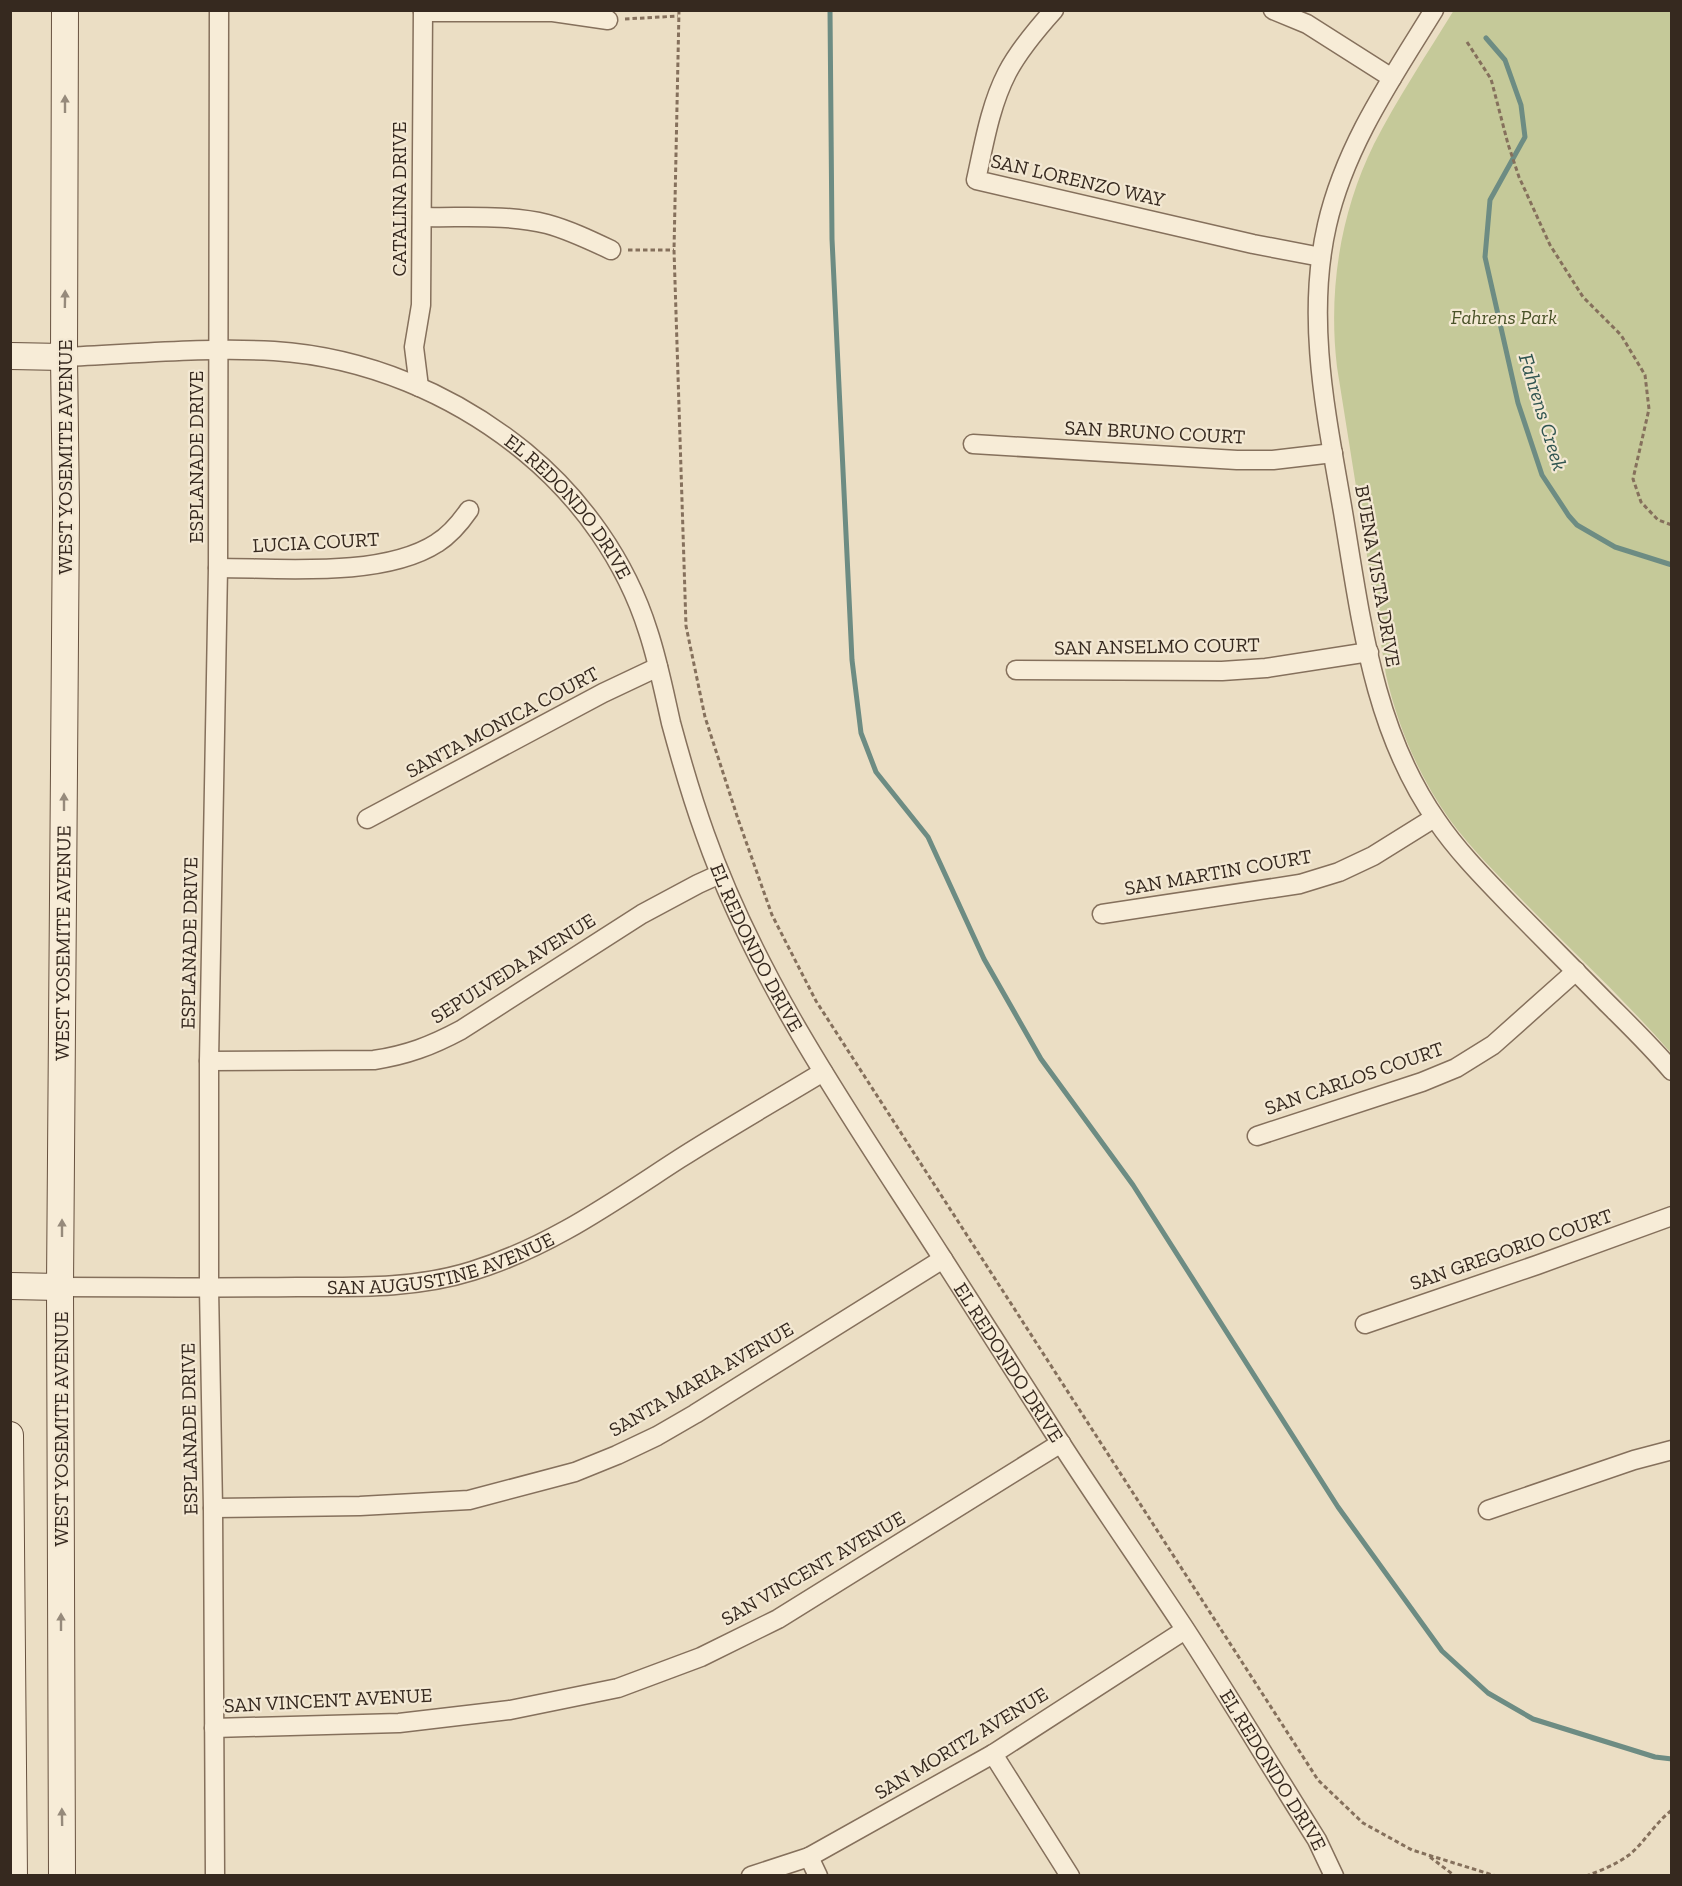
<svg xmlns="http://www.w3.org/2000/svg" width="1682" height="1886" font-family="'Zilla Slab',serif">
  <style>
    .green { fill: #c5c999 }
    .lines { fill: none; stroke-linecap: round; stroke-linejoin: round }
    .stream { stroke: #6d8c83; stroke-width: 5 }
    .street-casing { stroke: #85705c; stroke-width: 21 }
    .secondary-casing { stroke: #67513f; stroke-width: 28 }
    .path { stroke: #85705c; stroke-width: 3; stroke-dasharray: 4.5 3; stroke-linecap: butt }
    .street { stroke: #f7ecd7; stroke-width: 18 }
    .secondary { stroke: #f7ecd7; stroke-width: 26 }
    .oneway { fill: #968a7b }
    .labels { text-anchor: middle; stroke-width: 4.5; stroke-linejoin: round; paint-order: stroke }
    .street-label { font-size: 20px; fill: #36291f; stroke: #f3e8d3 }
    .park-label { font-size: 20px; font-style: italic; fill: #485127; stroke: #f3e8d3 }
    .water-label { font-size: 21px; font-style: italic; fill: #2f5450; stroke: #f3e8d3 }
  </style>
  <rect width="100%" height="100%" fill="#ebdec4"/>
  <!-- green -->
  <path class="green" d="M1454,10L1671,11V1053C1625,1000 1573,952 1524,902C1499,876 1472,850 1450,820C1419,777 1398,727 1386,675L1337,367C1328,291 1340,213 1374,144C1397,99 1427,54 1454,10Z"/>
  <g class="lines">
    <!-- stream -->
    <g class="stream">
      <path d="M830,10L832,239L852,660L861,733L876,772L928,837L984,959L1041,1059L1133,1185L1338,1507L1442,1651L1488,1693L1533,1719L1655,1757L1672,1759"/>
      <path d="M1486,38L1505,60L1521,105L1525,137L1490,200L1485,257L1518,403L1542,475L1569,516L1577,525L1615,547L1672,565"/>
    </g>
    <defs>
      <g id="street">
        <path d="M1054,10C1036,30 1019,50 1007,73C990,106 984,144 976,180L1253,244L1321,257"/>
        <path d="M1273,10L1307,24L1392,78"/>
        <path d="M1434,10C1392,78 1345,146 1327,225C1305,321 1327,418 1343,512C1361,619 1373,730 1437,821C1458,852 1485,879 1512,907C1543,938 1574,970 1605,1001C1628,1024 1651,1046 1672,1071"/>
        <path d="M423,12H553L608,20"/>
        <path d="M422,217C463,218 507,214 547,224C569,230 590,240 611,250"/>
        <path id="s1" d="M64,357C134,354 205,347 274,351C366,357 454,394 525,452C581,498 626,561 648,631C658,661 664,692 671,723C681,760 692,798 705,834C759,987 854,1120 941,1256C980,1318 1020,1380 1060,1442C1100,1504 1142,1564 1183,1626C1229,1696 1272,1769 1317,1840L1334,1876"/>
        <path d="M419,387L414,347L421,305L423,10"/>
        <path d="M973,444L1237,460H1273L1333,453"/>
        <path d="M218,568C281,568 383,578 437,543C450,535 460,523 469,510"/>
        <path d="M1016,670L1222,671L1266,668L1369,652"/>
        <path d="M367,819L603,693L658,667"/>
        <path d="M1102,914L1300,884L1339,872L1373,856L1434,818"/>
        <path d="M209,1061L374,1060C407,1055 431,1046 461,1030L642,914L698,884L720,874"/>
        <path d="M1257,1136L1422,1082L1456,1068L1493,1045L1576,971"/>
        <path id="s2" d="M60,1287C139,1287 218,1288 297,1287C355,1287 415,1289 472,1271C550,1247 611,1203 679,1159C726,1129 775,1101 823,1072"/>
        <path d="M1365,1324L1537,1265L1672,1216"/>
        <path d="M213,1508L360,1506L469,1500L575,1472L617,1455L657,1436L695,1414L943,1259"/>
        <path d="M1488,1510L1634,1460L1672,1450"/>
        <path d="M214,1728L399,1723L510,1710L618,1688L701,1657L778,1619L1061,1443"/>
        <path d="M993,1754L1070,1876"/>
        <path d="M809,1857L818,1876"/>
        <path d="M215,1876L213,1508L209,1288V1061L218,568L219,10"/>
        <path d="M751,1876L809,1857L993,1754L1185,1630"/>
      </g>
      <g id="secondary">
        <path d="M10,356L64,357"/>
        <path d="M10,1286L60,1287"/>
        <path d="M10,1435L14,1876"/>
        <path id="s3" d="M62,1876L60,1287L66,510L64,357L65,10"/>
      </g>
    </defs>
    <!-- street casing -->
    <use href="#street" class="street-casing"/>
    <!-- secondary casing -->
    <use href="#secondary" class="secondary-casing"/>
    <!-- path -->
    <g class="path">
      <path d="M679,10L674,250L686,626L705,717L738,819L772,915L816,1001L1318,1780L1363,1823L1412,1850L1496,1876"/>
      <path d="M625,19L678,16"/>
      <path d="M1467,42L1491,79L1508,144L1519,177L1550,245L1583,297L1621,335L1645,375L1649,409L1633,479L1641,502L1658,520L1672,525"/>
      <path d="M628,250H674"/>
      <path d="M1430,1857L1455,1876"/>
      <path d="M1586,1876C1600,1871 1617,1864 1629,1855C1645,1842 1655,1823 1672,1810"/>
    </g>
    <!-- street -->
    <use href="#street" class="street"/>
    <!-- secondary -->
    <use href="#secondary" class="secondary"/>
  </g>
  <!-- one-way arrows -->
  <defs><path id="oneway-solid" d="M-6-.8H1V-3.2L6.5 0L1 3.2V.8H-6Z" transform="scale(1.5)"/></defs>
  <g class="oneway">
    <use href="#oneway-solid" transform="translate(65 104) rotate(-90)"/>
    <use href="#oneway-solid" transform="translate(65 299) rotate(-89)"/>
    <use href="#oneway-solid" transform="translate(64 802) rotate(-90)"/>
    <use href="#oneway-solid" transform="translate(62 1228) rotate(-90)"/>
    <use href="#oneway-solid" transform="translate(61 1622) rotate(-90)"/>
    <use href="#oneway-solid" transform="translate(62 1817) rotate(-91)"/>
  </g>
  <g class="labels">
    <!-- street labels -->
    <g class="street-label">
      <text transform="translate(1078 180) rotate(13)" y="7">SAN LORENZO WAY</text>
      <text transform="translate(399 199) rotate(-90)" y="7">CATALINA DRIVE</text>
      <text transform="translate(1155 432) rotate(3)" y="7">SAN BRUNO COURT</text>
      <text transform="translate(65 457) rotate(-90)" y="7">WEST YOSEMITE AVENUE</text>
      <text transform="translate(196 457) rotate(-90)" y="7">ESPLANADE DRIVE</text>
      <text dy="7" stroke="none"><textPath href="#s1" startOffset="555">EL REDONDO DRIVE</textPath></text>
      <text transform="translate(316 542) rotate(-3)" y="7">LUCIA COURT</text>
      <text transform="translate(1378 576) rotate(80)" y="7">BUENA VISTA DRIVE</text>
      <text transform="translate(1157 646) rotate(-1)" y="7">SAN ANSELMO COURT</text>
      <text transform="translate(502 722) rotate(-28)" y="7">SANTA MONICA COURT</text>
      <text transform="translate(1218 872) rotate(-10)" y="7">SAN MARTIN COURT</text>
      <text dy="7" stroke="none"><textPath href="#s3" startOffset="933">WEST YOSEMITE AVENUE</textPath></text>
      <text transform="translate(189 943) rotate(-89)" y="7">ESPLANADE DRIVE</text>
      <text dy="7" stroke="none"><textPath href="#s1" startOffset="1041">EL REDONDO DRIVE</textPath></text>
      <text transform="translate(513 968) rotate(-32)" y="7">SEPULVEDA AVENUE</text>
      <text transform="translate(1354 1078) rotate(-19)" y="7">SAN CARLOS COURT</text>
      <text transform="translate(1511 1249) rotate(-19)" y="7">SAN GREGORIO COURT</text>
      <text dy="7" stroke="none"><textPath href="#s2" startOffset="384">SAN AUGUSTINE AVENUE</textPath></text>
      <text dy="7" stroke="none"><textPath href="#s1" startOffset="1527">EL REDONDO DRIVE</textPath></text>
      <text transform="translate(701 1379) rotate(-30)" y="7">SANTA MARIA AVENUE</text>
      <text transform="translate(61 1429) rotate(-90)" y="7">WEST YOSEMITE AVENUE</text>
      <text transform="translate(189 1429) rotate(-91)" y="7">ESPLANADE DRIVE</text>
      <text transform="translate(813 1568) rotate(-30)" y="7">SAN VINCENT AVENUE</text>
      <text transform="translate(328 1700) rotate(-3)" y="7">SAN VINCENT AVENUE</text>
      <text transform="translate(961 1743) rotate(-31)" y="7">SAN MORITZ AVENUE</text>
      <text dy="7" stroke="none"><textPath href="#s1" startOffset="2013">EL REDONDO DRIVE</textPath></text>
    </g>
    <!-- park labels -->
    <g class="park-label">
      <text x="1504" y="324">Fahrens Park</text>
    </g>
    <!-- water labels -->
    <g class="water-label">
      <text transform="translate(1543 412) rotate(73)" y="7">Fahrens Creek</text>
    </g>
  </g>
  <!-- border -->
  <rect width="1682" height="1886" fill="none" stroke="#36291f" stroke-width="24"/>
</svg>
